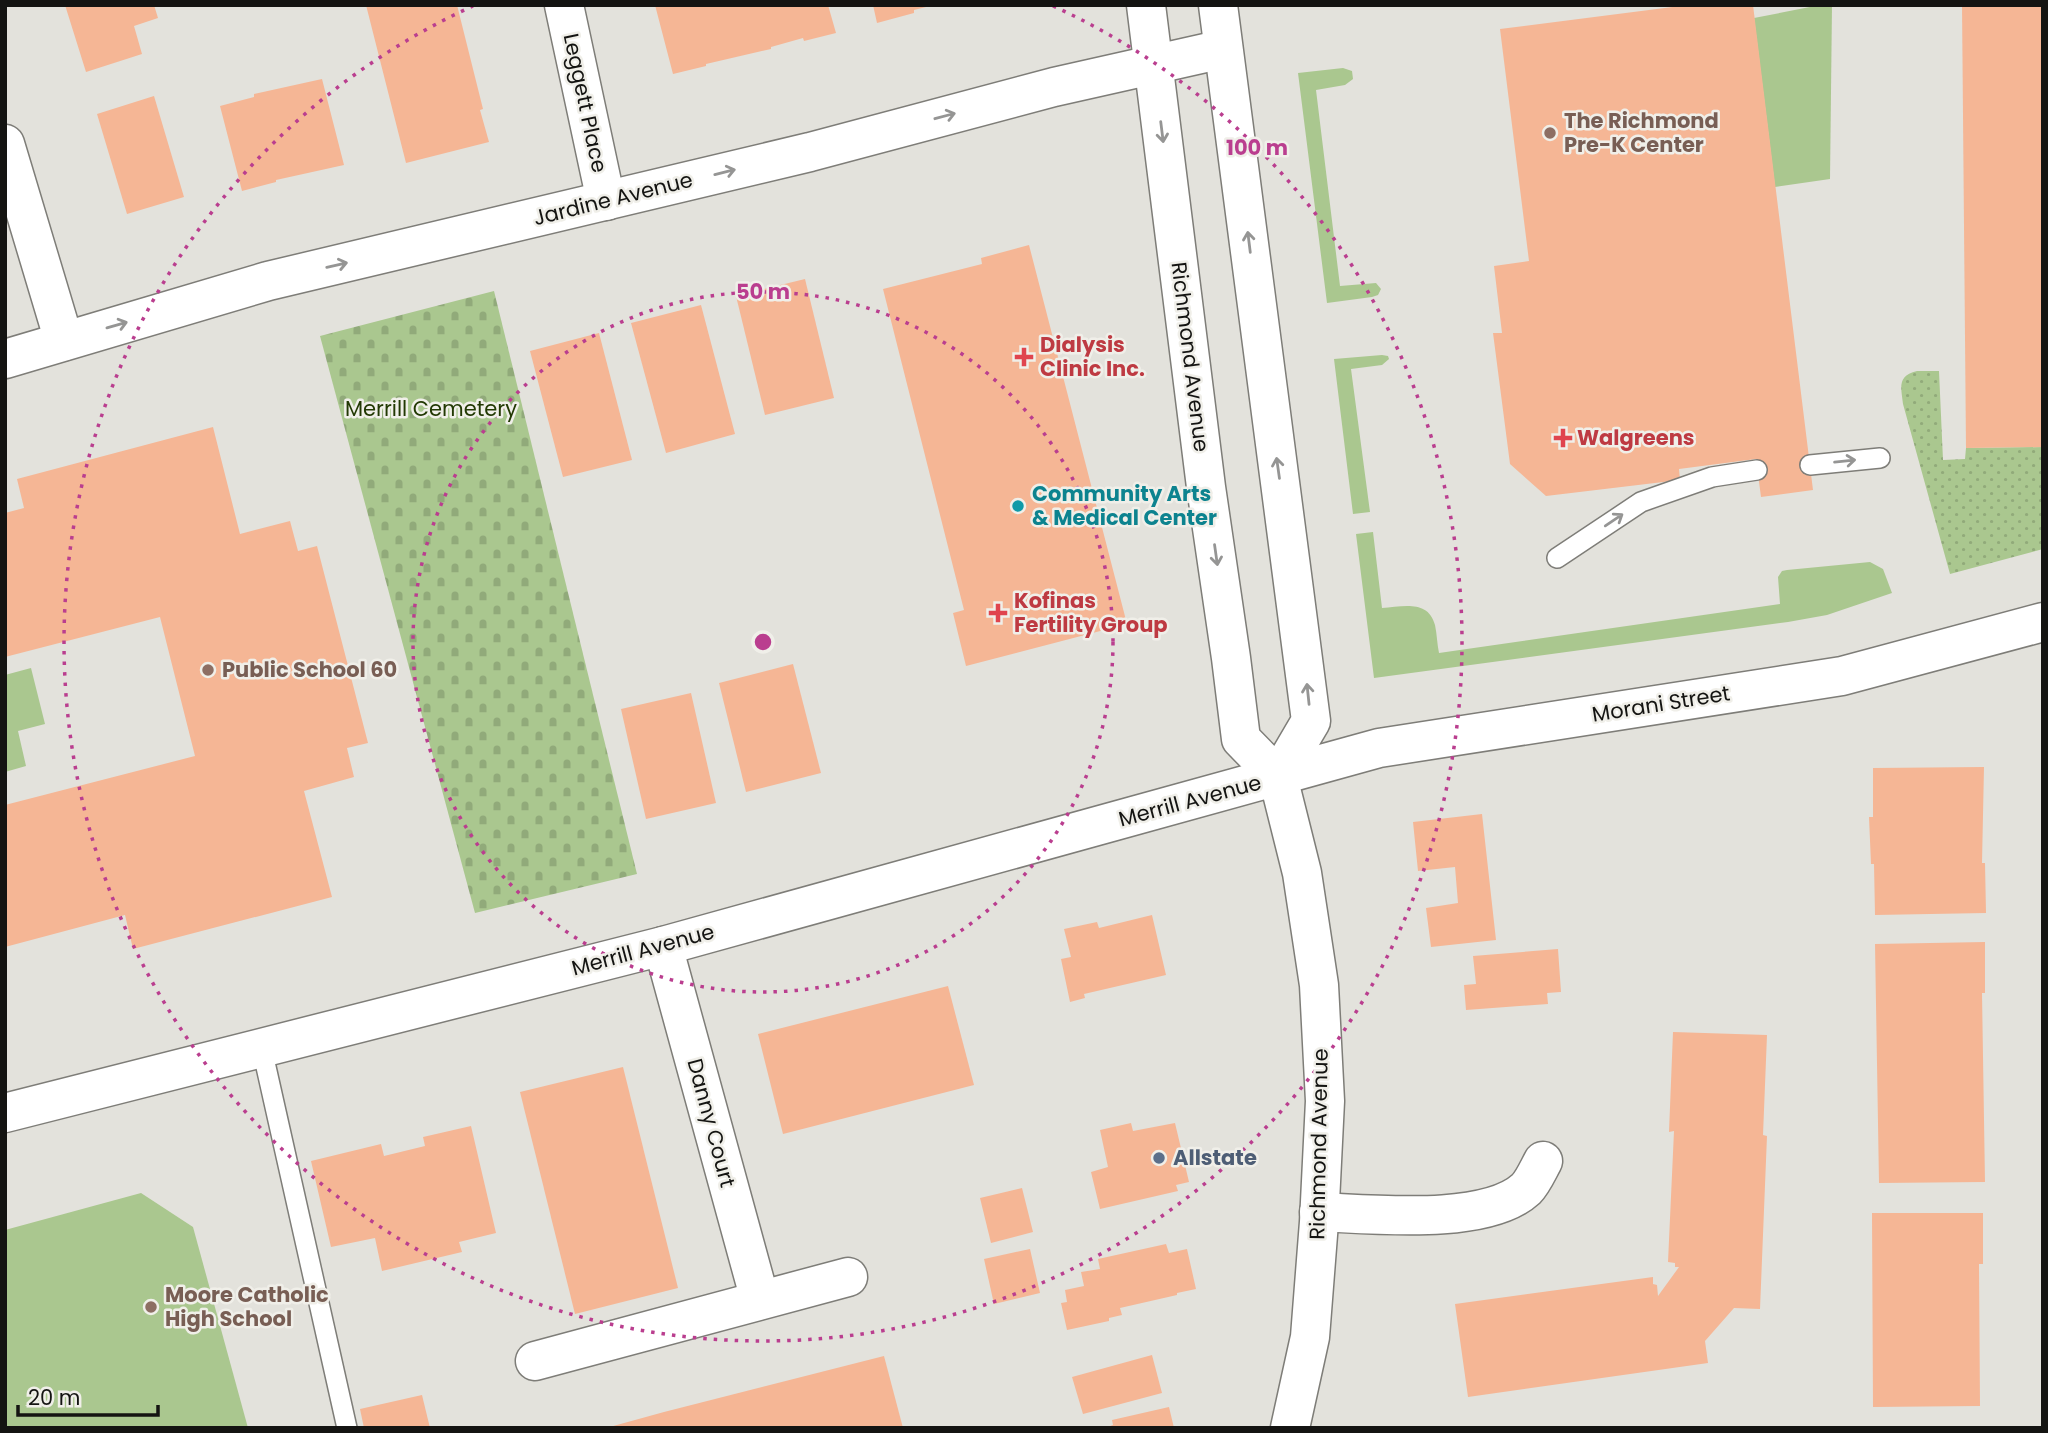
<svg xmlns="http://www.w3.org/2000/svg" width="2048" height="1433" font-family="Poppins,sans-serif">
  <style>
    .grass { fill: url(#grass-dots) }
    .cemetery { fill: url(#cemetery-stones) }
    .green { fill: #aac78f }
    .building { fill: #f5b695 }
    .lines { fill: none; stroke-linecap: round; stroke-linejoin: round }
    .service-casing { stroke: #7e7d78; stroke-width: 22 }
    .minor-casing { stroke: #7e7d78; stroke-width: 41 }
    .secondary-casing { stroke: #7e7d78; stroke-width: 41 }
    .service { stroke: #fff; stroke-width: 19 }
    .minor { stroke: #fff; stroke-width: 38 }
    .secondary { stroke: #fff; stroke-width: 38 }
    .oneway { stroke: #959594 }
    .ring { fill: none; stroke: #ba3e8f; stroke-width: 3.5; stroke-dasharray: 3.5 7 }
    .education-dot { fill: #8d6e63; stroke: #f0efe9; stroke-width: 2.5 }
    .health-dot { fill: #e0444e; stroke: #f0efe9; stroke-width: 2.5 }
    .culture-dot { fill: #0f9aa8; stroke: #f0efe9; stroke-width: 2.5 }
    .service-dot { fill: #5c6f8a; stroke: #f0efe9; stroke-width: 2.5 }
    .labels { text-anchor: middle; stroke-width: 5; stroke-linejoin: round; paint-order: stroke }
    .street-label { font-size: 21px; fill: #141412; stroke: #f0efe9 }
    .education-label { font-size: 21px; font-weight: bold; fill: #785e54; stroke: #f0efe9; text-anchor: start }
    .health-label { font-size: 21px; font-weight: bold; fill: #be3a42; stroke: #f0efe9; text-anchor: start }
    .park-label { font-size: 21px; fill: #223903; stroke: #f0efe9 }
    .culture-label { font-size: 21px; font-weight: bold; fill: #0d838f; stroke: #f0efe9; text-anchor: start }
    .service-label { font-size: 21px; font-weight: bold; fill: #4e5e75; stroke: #f0efe9; text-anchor: start }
    .centre { fill: #ba3e8f; stroke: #f0efe9; stroke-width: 3.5 }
    .ring-label { font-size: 21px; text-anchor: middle; font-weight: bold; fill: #ba3e8f; stroke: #f0efe9; stroke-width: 5; stroke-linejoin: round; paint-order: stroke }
  </style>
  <defs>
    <pattern id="grass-dots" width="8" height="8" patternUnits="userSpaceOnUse" patternTransform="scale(1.75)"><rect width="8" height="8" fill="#aac78f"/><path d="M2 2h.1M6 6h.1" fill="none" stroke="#91aa7a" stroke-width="1.8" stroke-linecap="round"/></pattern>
    <pattern id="cemetery-stones" width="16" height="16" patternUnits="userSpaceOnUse" patternTransform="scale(1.75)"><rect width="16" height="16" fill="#aac78f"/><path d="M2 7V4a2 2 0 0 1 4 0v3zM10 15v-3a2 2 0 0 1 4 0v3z" fill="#91aa7a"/></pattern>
  </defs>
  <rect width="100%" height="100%" fill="#e3e2dc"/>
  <!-- grass -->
  <path class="grass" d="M1917,371H1939L1943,460L1965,459L1966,448L2043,447V549L1950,574L1903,404C1901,387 1897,376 1917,371Z"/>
  <!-- cemetery -->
  <path class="cemetery" d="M494,291L637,874L475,913L320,336Z"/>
  <!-- green -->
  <g class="green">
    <path d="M1820,5H1832L1830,179L1775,187L1754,18Z"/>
    <path d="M1343,68L1352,71L1353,79L1345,85L1316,90L1340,286L1376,283L1381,289L1378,295L1372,297L1327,303L1298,73Z"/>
    <path d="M1382,355L1388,356L1389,359L1382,365L1351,369L1370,512L1353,514L1334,359Z"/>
    <path d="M1373,532L1382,608C1402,607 1428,599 1435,625C1437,634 1437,644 1439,653L1780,604L1778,577L1782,571L1787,570L1870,562L1883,569L1892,593L1827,615L1788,622L1374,678L1356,534Z"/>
    <path d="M31,668L45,724L18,731L26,766L5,772V675Z"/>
    <path d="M141,1193L193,1227L248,1428H5V1230Z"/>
  </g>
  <!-- building -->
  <g class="building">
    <path d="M65,5H154L158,18L134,26L142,54L86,72Z"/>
    <path d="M366,5H457L483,109L480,110L489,142L406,163Z"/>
    <path d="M655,5H828L836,33L804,41L803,38L771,47V49L706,64V66L673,74Z"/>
    <path d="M873,5H930V6L914,10V13L877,23Z"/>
    <path d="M1688,5H1753L1813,490L1761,497L1756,459L1679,469L1680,480L1546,496L1510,464L1493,333H1502L1494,266L1529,261L1500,29Z"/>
    <path d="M1962,5H2043V447L1966,448Z"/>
    <path d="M322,79L344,165L276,180V182L242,191L220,106L254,97V94Z"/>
    <path d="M154,96L184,197L127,214L97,114Z"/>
    <path d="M1029,245L1127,624L966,666L953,613L964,610L883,289L982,264L981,258Z"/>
    <path d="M805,279L834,398L765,415L736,296Z"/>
    <path d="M701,305L735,434L666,453L631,323Z"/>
    <path d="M599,333L632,460L563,477L530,351Z"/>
    <path d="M213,427L240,534L290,521L298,551L317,546L368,743L347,748L354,777L304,791L332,897L133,949L125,915L5,947V805L195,756L160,617L5,657V513L24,508L17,479Z"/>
    <path d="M793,664L821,773L746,792L719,683Z"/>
    <path d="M691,693L716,803L646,819L621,709Z"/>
    <path d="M1984,767L1982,863H1985L1986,913L1875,915L1874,864H1871L1869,817H1873V768Z"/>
    <path d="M1482,814L1496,940L1431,947L1426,908L1458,903L1455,867L1418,871L1413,822Z"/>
    <path d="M1152,915L1166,975L1084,994L1085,998L1070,1002L1061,959L1071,957L1064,929L1097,922L1099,928Z"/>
    <path d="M1985,942V993H1982L1985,1182L1879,1183L1875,944Z"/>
    <path d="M1558,949L1561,992L1547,993L1548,1004L1466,1010L1464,985L1476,984L1473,956Z"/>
    <path d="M948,986L974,1085L783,1134L758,1034Z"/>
    <path d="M1673,1032L1767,1035L1763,1135L1767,1136L1760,1309L1734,1308L1705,1341L1708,1363L1468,1397L1455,1304L1653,1277V1284L1657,1285L1658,1296L1679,1267H1675V1263L1668,1262L1674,1131L1669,1132Z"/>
    <path d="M623,1067L678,1288L575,1314L520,1092Z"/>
    <path d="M1131,1123L1133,1131L1175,1123L1189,1182L1176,1185L1178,1191L1100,1209L1091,1172L1108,1167L1100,1130Z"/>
    <path d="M471,1126L496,1233L459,1242L462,1252L382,1271L375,1238L331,1247L311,1161L381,1144L384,1156L425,1146L423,1137Z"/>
    <path d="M1022,1188L1033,1232L991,1243L980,1198Z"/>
    <path d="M1872,1213H1983V1264H1979L1980,1406L1873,1407Z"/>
    <path d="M1166,1244L1169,1253L1187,1249L1196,1289L1177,1293V1295L1120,1308L1122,1315L1109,1318V1321L1067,1330L1061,1303L1067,1302L1065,1290L1084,1286L1081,1272L1100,1269L1098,1259Z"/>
    <path d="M1030,1249L1040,1293L994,1304L984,1259Z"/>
    <path d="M1152,1355L1162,1393L1083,1414L1072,1377Z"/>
    <path d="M884,1356L903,1428H606L664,1412Z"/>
    <path d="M422,1395L430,1428H364L360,1409Z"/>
    <path d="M1169,1407L1174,1428H1104L1113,1425L1112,1420Z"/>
  </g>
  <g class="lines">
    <defs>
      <g id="service">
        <path d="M1810,465L1880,458"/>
        <path d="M1557,558L1641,502L1712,477L1757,470"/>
        <path d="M262,1049L347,1428"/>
      </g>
      <g id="minor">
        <path d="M564,5L606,201"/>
        <path d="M5,144L64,341"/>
        <path d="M5,359L268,281L810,152L1054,87L1223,49"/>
        <path d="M663,946L760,1300"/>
        <path d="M5,1113L663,946L1379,748L1842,676L2043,622"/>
        <path d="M1319,1212C1372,1214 1486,1226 1526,1189C1533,1182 1538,1170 1543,1161"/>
        <path d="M535,1361L848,1277"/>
      </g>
      <g id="secondary">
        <path d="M1146,5L1206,487L1231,658L1241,739L1278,777L1302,873L1319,985L1325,1101L1319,1222L1310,1337L1290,1428"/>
        <path d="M1218,5L1311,721L1278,777"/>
      </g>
    </defs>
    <!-- service casing -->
    <use href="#service" class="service-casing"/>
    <!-- minor casing -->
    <use href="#minor" class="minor-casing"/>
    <!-- secondary casing -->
    <use href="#secondary" class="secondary-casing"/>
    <!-- service -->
    <use href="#service" class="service"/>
    <!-- minor -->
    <use href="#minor" class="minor"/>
    <!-- secondary -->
    <use href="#secondary" class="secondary"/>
  </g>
  <!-- one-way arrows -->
  <defs><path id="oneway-shaft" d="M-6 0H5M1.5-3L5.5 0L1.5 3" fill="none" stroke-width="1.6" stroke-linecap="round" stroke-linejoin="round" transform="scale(1.75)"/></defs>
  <g class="oneway">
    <use href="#oneway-shaft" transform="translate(945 116) rotate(-15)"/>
    <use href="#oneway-shaft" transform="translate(1162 132) rotate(83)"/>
    <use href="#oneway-shaft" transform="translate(725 172) rotate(-14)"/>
    <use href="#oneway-shaft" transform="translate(1249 242) rotate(-97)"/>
    <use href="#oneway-shaft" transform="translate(337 265) rotate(-13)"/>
    <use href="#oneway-shaft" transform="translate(117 325) rotate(-16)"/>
    <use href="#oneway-shaft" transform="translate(1845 461) rotate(-6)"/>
    <use href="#oneway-shaft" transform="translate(1278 468) rotate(-98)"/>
    <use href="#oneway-shaft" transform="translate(1614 520) rotate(-34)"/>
    <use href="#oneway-shaft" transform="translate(1216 555) rotate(82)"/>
    <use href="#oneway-shaft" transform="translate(1308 694) rotate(-96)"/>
  </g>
  <!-- distance rings -->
  <g class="ring">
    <circle cx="763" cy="642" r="350"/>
    <path d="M1053 6A699 699 0 1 1 473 6"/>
  </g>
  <!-- markers -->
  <g class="education-dot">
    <circle cx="1550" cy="133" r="7"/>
    <circle cx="208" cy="670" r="7"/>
    <circle cx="151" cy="1307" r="7"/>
  </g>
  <g class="health-dot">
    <path d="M1020.5 346.5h7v7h7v7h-7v7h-7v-7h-7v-7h7z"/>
    <path d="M1559.5 427.5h7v7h7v7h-7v7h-7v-7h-7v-7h7z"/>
    <path d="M994.5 602.5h7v7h7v7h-7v7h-7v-7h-7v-7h7z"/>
  </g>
  <circle class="culture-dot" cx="1018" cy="506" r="7"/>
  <circle class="service-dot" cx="1159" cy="1158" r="7"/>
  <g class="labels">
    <!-- street labels -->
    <g class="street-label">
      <text transform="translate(585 103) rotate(78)" y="7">Leggett Place</text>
      <text transform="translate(613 199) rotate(-14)" y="7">Jardine Avenue</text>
      <text transform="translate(1190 357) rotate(83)" y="7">Richmond Avenue</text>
      <text transform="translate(1661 704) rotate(-9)" y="7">Morani Street</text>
      <text transform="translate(1190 801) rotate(-15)" y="7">Merrill Avenue</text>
      <text transform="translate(643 950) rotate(-15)" y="7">Merrill Avenue</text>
      <text transform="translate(711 1123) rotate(75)" y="7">Danny Court</text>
      <text transform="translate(1319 1144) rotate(-89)" y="7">Richmond Avenue</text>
    </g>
    <!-- education labels -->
    <g class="education-label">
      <text x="1564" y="128">The Richmond<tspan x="1564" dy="24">Pre-K Center</tspan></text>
      <text x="222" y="677">Public School 60</text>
      <text x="165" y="1302">Moore Catholic<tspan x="165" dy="24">High School</tspan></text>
    </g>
    <!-- health labels -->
    <g class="health-label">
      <text x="1040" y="352">Dialysis<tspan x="1040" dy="24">Clinic Inc.</tspan></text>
      <text x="1577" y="445">Walgreens</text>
      <text x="1014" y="608">Kofinas<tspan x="1014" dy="24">Fertility Group</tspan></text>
    </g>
    <!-- park labels -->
    <g class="park-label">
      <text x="431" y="416">Merrill Cemetery</text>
    </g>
    <!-- culture labels -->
    <g class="culture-label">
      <text x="1032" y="501">Community Arts<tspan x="1032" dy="24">&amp; Medical Center</tspan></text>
    </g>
    <!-- service labels -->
    <g class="service-label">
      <text x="1173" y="1165">Allstate</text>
    </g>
  </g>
  <circle cx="763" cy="642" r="10" class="centre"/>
  <g class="ring-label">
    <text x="1257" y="155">100 m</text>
    <text x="763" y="299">50 m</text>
  </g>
  <!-- border -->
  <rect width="2048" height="1433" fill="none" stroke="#141412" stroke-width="14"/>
  <!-- scale -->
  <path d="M18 1405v10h140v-10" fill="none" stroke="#141412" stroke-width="3.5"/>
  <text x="28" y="1405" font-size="21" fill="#141412" stroke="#f0efe9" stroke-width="5" paint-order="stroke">20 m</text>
</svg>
